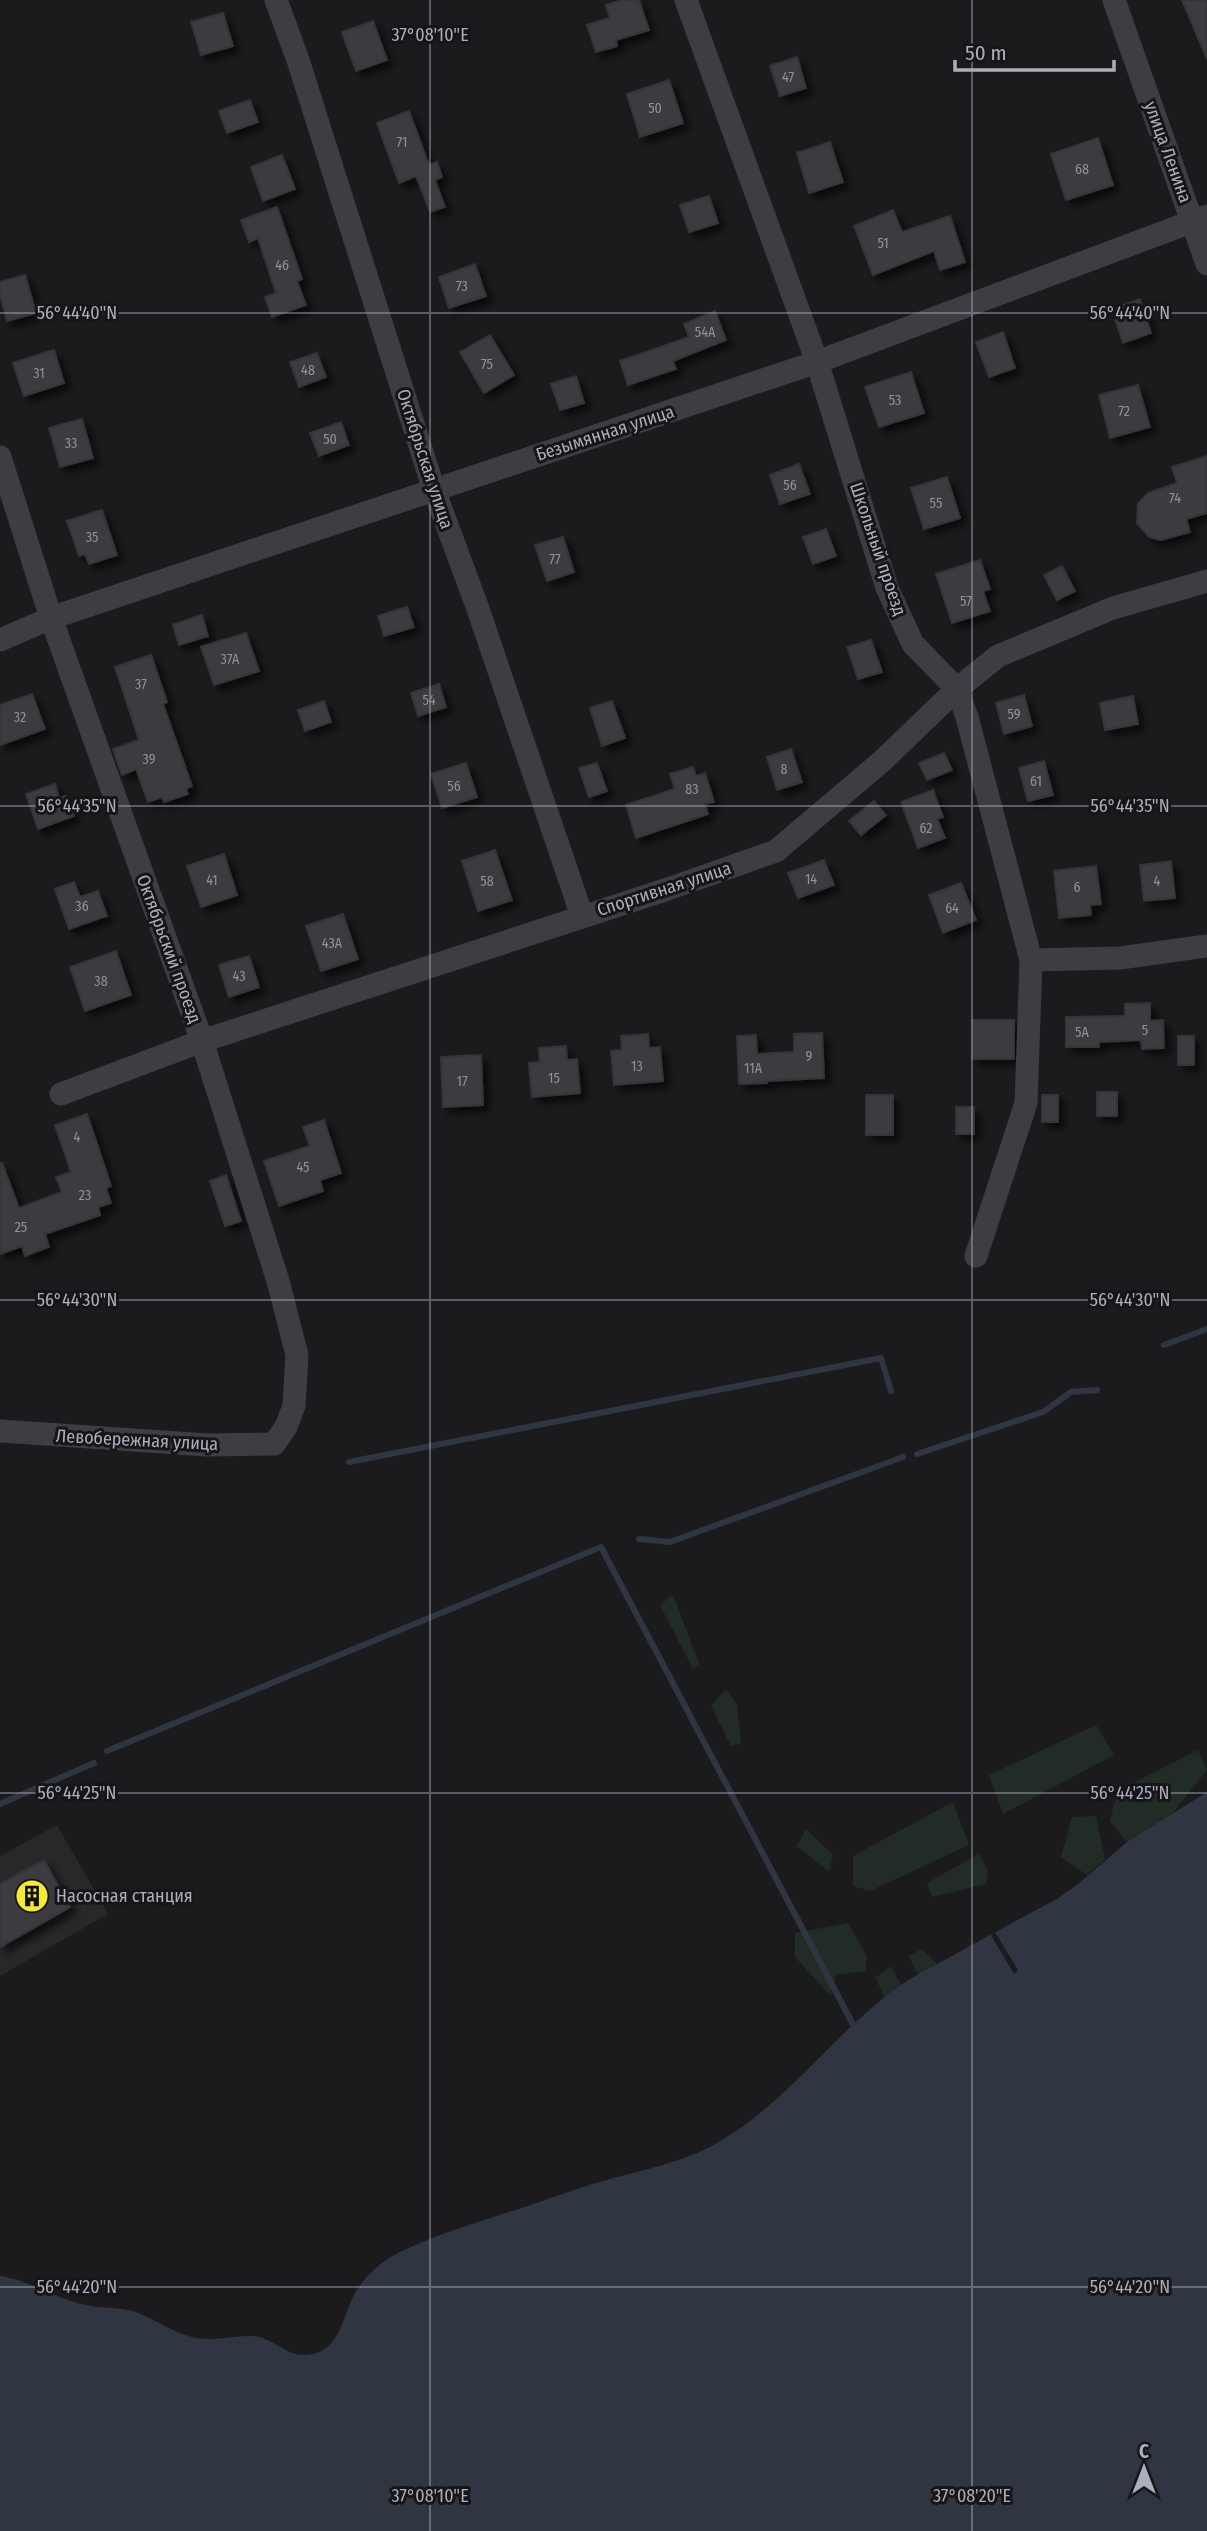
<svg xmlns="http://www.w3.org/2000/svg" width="1207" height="2531" font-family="'Fira Sans Condensed',sans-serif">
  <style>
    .built { fill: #28272a }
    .green { fill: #222c26 }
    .water { fill: #303542 }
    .pier { fill: #1b1b1d }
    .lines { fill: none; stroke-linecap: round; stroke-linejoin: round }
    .stream { stroke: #303542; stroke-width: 6 }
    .building { fill: #3c3b3f; stroke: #363539; stroke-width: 2; filter: url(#shadow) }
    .minor { stroke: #3e3d44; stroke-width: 23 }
    .ticks { fill: none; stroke: #adaebd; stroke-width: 2; stroke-opacity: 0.45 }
    .labels { text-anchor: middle; stroke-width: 6; stroke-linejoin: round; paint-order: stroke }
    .number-label { font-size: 14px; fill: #91919e }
    .street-label { font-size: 18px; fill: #adaebd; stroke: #161618 }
    .poi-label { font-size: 18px; fill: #adaebd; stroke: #161618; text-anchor: start }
    .ticks-label { font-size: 18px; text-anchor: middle; fill: #adaebd; stroke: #161618; stroke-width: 6; stroke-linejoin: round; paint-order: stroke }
  </style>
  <defs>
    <filter id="shadow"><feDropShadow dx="6" dy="6" stdDeviation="3.5" flood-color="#0009"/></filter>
  </defs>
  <rect width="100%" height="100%" fill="#1b1b1d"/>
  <!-- built -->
  <path class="built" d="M57,1825L108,1914L0,1976V1856Z"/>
  <!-- green -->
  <g class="green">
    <path d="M673,1595L700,1666L693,1669L660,1605Z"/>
    <path d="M726,1689L737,1705L741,1743L731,1746L711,1706Z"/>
    <path d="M1096,1725L1114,1755L1003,1814L989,1775Z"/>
    <path d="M1198,1750L1207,1770L1171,1815L1127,1842L1110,1821L1117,1791Z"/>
    <path d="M953,1802L969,1845L870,1891L853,1886V1856Z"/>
    <path d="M1096,1816L1105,1859L1087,1875L1061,1857L1072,1817Z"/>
    <path d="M806,1829L833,1855L829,1872L797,1846Z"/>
    <path d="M979,1854L988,1871L986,1884L932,1897L927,1883Z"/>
    <path d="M848,1923L867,1956L865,1971L836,1975L830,1995L795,1957V1933Z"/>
    <path d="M922,1949L937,1964L918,1975L909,1956Z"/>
    <path d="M891,1966L901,1985L885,1997L875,1978Z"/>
  </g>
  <!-- water -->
  <path class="water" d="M1207,1792V2531H0V2276C29,2280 53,2297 81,2304C99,2309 118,2306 136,2312C154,2319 175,2333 192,2337C217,2343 238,2333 259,2337C275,2341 287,2355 304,2355C340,2355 342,2317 355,2293C365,2276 381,2261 400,2252C435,2235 472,2224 509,2212C541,2202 571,2190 603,2181C637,2171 676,2164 708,2148C778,2112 825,2044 886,1996C908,1978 934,1966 959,1952C992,1934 1024,1916 1057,1899L1077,1885L1127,1842Z"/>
  <!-- pier -->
  <path class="pier" d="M995,1932L1018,1970L1014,1974L991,1935Z"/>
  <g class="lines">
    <!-- stream -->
    <g class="stream">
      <path d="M1164,1345L1207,1329"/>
      <path d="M917,1454L1043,1412L1071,1392L1097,1390"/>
      <path d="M349,1462L881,1358L891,1391"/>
      <path d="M639,1539L670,1542L903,1457"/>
      <path d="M107,1751L601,1547L856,2030"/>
      <path d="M0,1804L94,1763"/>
    </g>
  </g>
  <!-- building -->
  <g class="building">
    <path d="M623,0H639L649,30L616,40L617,46L596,52L587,25L610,18L606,5Z"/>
    <path d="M1182,0H1207V59Z"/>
    <path d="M223,13L233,46L201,55L191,22Z"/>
    <path d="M373,21L387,60L356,71L342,32Z"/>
    <path d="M797,57L806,88L780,96L770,66Z"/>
    <path d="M669,80L683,123L640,137L627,94Z"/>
    <path d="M250,100L258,122L227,133L219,111Z"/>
    <path d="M409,111L429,165L437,162L442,177L435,180L445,207L430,212L416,176L399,183L377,123Z"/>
    <path d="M1098,138L1113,185L1066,200L1051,154Z"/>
    <path d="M830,142L843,182L809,193L797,153Z"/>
    <path d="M282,155L295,189L263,201L251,167Z"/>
    <path d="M709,196L718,223L689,232L680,205Z"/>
    <path d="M277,207L302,279L297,281L306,305L272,317L265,297L276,293L258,238L249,242L241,220Z"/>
    <path d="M893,210L902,232L950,216L965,262L940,270L934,251L873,275L854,226Z"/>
    <path d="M475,264L486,296L449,308L439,277Z"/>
    <path d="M25,275L36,313L7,321L0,295V282Z"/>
    <path d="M1140,299L1151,333L1123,343L1112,309Z"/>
    <path d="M715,311L726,340L673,361L676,369L628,385L620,361L689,337L684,324Z"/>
    <path d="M1003,332L1015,368L989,377L976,342Z"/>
    <path d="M490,335L514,375L484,393L460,352Z"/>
    <path d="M54,350L64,383L24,396L13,363Z"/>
    <path d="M317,353L326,377L299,387L290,362Z"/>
    <path d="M911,372L924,413L879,427L865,387Z"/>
    <path d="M576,376L584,403L560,410L551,384Z"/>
    <path d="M1138,385L1150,427L1110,438L1099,395Z"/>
    <path d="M82,419L93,458L60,467L49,428Z"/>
    <path d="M341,422L349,445L319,456L310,433Z"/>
    <path d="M1207,456V513L1186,519L1190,532L1161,540L1149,537L1137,523L1138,504L1148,493L1177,483L1172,467Z"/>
    <path d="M799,464L810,494L780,504L770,475Z"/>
    <path d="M947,477L960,518L924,529L911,488Z"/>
    <path d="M102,510L117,555L89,564L85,554L79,556L67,521Z"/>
    <path d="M826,529L836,556L813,564L803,537Z"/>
    <path d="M563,537L574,572L547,581L535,545Z"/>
    <path d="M980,560L990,589L983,591L990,611L952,623L936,574Z"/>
    <path d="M1062,566L1075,591L1057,600L1044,575Z"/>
    <path d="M407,607L414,627L384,636L378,616Z"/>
    <path d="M202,615L208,636L179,645L173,625Z"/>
    <path d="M246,633L259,671L214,685L201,647Z"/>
    <path d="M871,640L882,672L858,679L847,647Z"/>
    <path d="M151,655L167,702L163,704L192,786L186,789L188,794L164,802L162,797L148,802L136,769L122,775L113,749L139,740L115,667Z"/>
    <path d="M439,684L446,707L418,716L411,693Z"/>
    <path d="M32,694L45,729L0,745V705Z"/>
    <path d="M1024,695L1032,726L1004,734L996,703Z"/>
    <path d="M1133,696L1138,724L1105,730L1100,703Z"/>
    <path d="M324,701L331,722L305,731L298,710Z"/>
    <path d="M612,701L625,738L602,746L590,708Z"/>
    <path d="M791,749L802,782L777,790L767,757Z"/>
    <path d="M944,753L952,770L927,780L919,763Z"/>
    <path d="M1044,761L1053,795L1028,801L1019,768Z"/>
    <path d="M466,763L477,797L442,808L431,774Z"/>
    <path d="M597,763L607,791L589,797L579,768Z"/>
    <path d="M693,767L696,776L705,773L714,802L705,804L708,814L636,838L626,805L675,789L670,774Z"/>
    <path d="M55,784L59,798L66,796L74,816L38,829L26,794Z"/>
    <path d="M933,790L943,817L937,819L945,838L918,848L901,802Z"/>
    <path d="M874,801L886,815L861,835L849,821Z"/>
    <path d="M495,850L512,900L478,911L462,861Z"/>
    <path d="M224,854L237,895L201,907L187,866Z"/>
    <path d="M824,860L834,885L798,898L788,873Z"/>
    <path d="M1171,861L1175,898L1144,901L1140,865Z"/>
    <path d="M1096,866L1101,904L1090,905L1091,915L1059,918L1054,871Z"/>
    <path d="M74,882L80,897L98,891L107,916L69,929L55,889Z"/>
    <path d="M961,883L976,920L943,933L929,895Z"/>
    <path d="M343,914L358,959L321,971L306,926Z"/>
    <path d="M116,951L131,995L85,1011L70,967Z"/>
    <path d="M249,956L259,987L229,997L219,965Z"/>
    <path d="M1150,1003V1021L1163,1020L1164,1048L1142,1049L1141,1040L1099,1042V1047H1066V1017L1125,1016V1004Z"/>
    <rect x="972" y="1020" width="42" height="39"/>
    <path d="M822,1033L824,1078L767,1081V1083L739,1084L737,1036L756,1035L757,1054L794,1052V1034Z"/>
    <path d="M648,1034L649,1048L660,1047L663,1081L614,1085L611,1051L622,1050L621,1036Z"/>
    <rect x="1178" y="1036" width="16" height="29"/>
    <path d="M566,1046L567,1060L577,1059L580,1093L532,1097L529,1063L540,1062L539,1048Z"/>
    <path d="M481,1055L483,1105L443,1107L441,1057Z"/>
    <rect x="1097" y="1092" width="20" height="24"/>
    <rect x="866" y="1095" width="27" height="40"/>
    <rect x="1042" y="1095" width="16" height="27"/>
    <rect x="956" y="1107" width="18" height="27"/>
    <path d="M87,1114L111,1186L106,1188L111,1203L98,1207L100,1215L45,1234L49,1247L25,1256L22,1246L0,1254V1163H2L19,1208L62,1192L56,1177L71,1172L55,1125Z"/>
    <path d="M324,1120L341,1173L320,1180L323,1191L279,1206L264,1161L310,1146L303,1127Z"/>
    <path d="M226,1175L241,1221L225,1226L210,1181Z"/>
    <path d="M44,1860L70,1907L0,1947V1884Z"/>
  </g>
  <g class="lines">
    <!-- minor -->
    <g class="minor">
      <path d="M276,0L298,60L434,490L477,606L582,916"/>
      <path d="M686,0L817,362L887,588L913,644L957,689L967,717L1031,960L1026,1103L976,1256"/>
      <path d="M1114,0L1207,264"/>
      <path d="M0,457L51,618L202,1041L278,1281L297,1355L294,1406L286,1427L274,1444L208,1445L0,1431"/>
      <path d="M0,640L51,618L817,362L1207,216"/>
      <path d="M1031,960L1120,958L1207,946"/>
      <path d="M61,1094L202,1041L668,889L776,851L881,762L957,689L998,656L1113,608L1207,581"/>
    </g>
  </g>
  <!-- ticks -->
  <path class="ticks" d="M430,0V2531M972,0V2531M0,313H1207M0,806H1207M0,1300H1207M0,1793H1207M0,2287H1207"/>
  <!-- icons -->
  <defs>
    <symbol id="building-disc" viewBox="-11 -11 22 22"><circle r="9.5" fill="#f7e939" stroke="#161618"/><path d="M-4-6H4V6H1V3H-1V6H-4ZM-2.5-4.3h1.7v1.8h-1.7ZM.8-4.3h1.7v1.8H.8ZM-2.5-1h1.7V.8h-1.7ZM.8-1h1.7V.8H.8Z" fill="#111"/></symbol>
  </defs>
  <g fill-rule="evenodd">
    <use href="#building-disc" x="13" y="1877" width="38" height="38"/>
  </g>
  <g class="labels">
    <!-- number labels -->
    <g class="number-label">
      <text x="788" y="82">47</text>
      <text x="655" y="113">50</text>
      <text x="402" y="147">71</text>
      <text x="1082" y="174">68</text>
      <text x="883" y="248">51</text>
      <text x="282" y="270">46</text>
      <text x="462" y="291">73</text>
      <text x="705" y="337">54А</text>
      <text x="487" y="369">75</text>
      <text x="308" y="375">48</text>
      <text x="39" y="378">31</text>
      <text x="895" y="405">53</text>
      <text x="1124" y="416">72</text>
      <text x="330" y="444">50</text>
      <text x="71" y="448">33</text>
      <text x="790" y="490">56</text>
      <text x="1175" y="503">74</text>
      <text x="936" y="508">55</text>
      <text x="92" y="542">35</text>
      <text x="555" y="564">77</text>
      <text x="966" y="606">57</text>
      <text x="230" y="664">37А</text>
      <text x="141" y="689">37</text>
      <text x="429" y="705">54</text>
      <text x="1014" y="719">59</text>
      <text x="20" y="722">32</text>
      <text x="149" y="764">39</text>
      <text x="784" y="774">8</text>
      <text x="1036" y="786">61</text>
      <text x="454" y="791">56</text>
      <text x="692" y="794">83</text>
      <text x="926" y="833">62</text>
      <text x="811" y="884">14</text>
      <text x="212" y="885">41</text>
      <text x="487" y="886">58</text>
      <text x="1157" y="886">4</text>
      <text x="1077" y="892">6</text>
      <text x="82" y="911">36</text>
      <text x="952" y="913">64</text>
      <text x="332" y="948">43А</text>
      <text x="239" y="981">43</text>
      <text x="101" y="986">38</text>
      <text x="1145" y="1035">5</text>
      <text x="1082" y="1037">5А</text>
      <text x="809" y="1061">9</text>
      <text x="637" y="1071">13</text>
      <text x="753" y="1073">11А</text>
      <text x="554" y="1083">15</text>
      <text x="462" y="1086">17</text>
      <text x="77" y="1142">4</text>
      <text x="303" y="1172">45</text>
      <text x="85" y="1200">23</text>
      <text x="21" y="1232">25</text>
    </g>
    <!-- street labels -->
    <g class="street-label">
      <text transform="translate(1168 152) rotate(70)" y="6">улица Ленина</text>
      <text transform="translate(605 433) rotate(-18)" y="6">Безымянная улица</text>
      <text transform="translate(425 459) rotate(72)" y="6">Октябрьская улица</text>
      <text transform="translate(878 549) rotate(71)" y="6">Школьный проезд</text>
      <text transform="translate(664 889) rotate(-18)" y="6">Спортивная улица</text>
      <text transform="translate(169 949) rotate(70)" y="6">Октябрьский проезд</text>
      <text transform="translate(137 1440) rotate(3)" y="6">Левобережная улица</text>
    </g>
    <!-- poi labels -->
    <g class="poi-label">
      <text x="56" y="1902">Насосная станция</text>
    </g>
  </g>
  <g class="ticks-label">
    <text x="430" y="41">37°08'10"E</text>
    <text x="77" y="319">56°44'40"N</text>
    <text x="1130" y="319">56°44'40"N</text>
    <text x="77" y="812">56°44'35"N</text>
    <text x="1130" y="812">56°44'35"N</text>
    <text x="77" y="1306">56°44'30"N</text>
    <text x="1130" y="1306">56°44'30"N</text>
    <text x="77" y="1799">56°44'25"N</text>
    <text x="1130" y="1799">56°44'25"N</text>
    <text x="77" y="2293">56°44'20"N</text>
    <text x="1130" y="2293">56°44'20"N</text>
    <text x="430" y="2502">37°08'10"E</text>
    <text x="972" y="2502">37°08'20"E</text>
  </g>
  <!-- north arrow -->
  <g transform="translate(1144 2468)" stroke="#161618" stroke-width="5" paint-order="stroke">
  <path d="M0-5L12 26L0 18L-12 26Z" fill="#adaebd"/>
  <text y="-10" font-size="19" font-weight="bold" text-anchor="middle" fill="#adaebd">С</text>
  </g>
  <!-- scale -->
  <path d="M955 60v10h159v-10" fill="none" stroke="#adaebd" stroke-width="3.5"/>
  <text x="965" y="60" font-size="21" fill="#adaebd" stroke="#161618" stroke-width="5" paint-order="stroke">50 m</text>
</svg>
